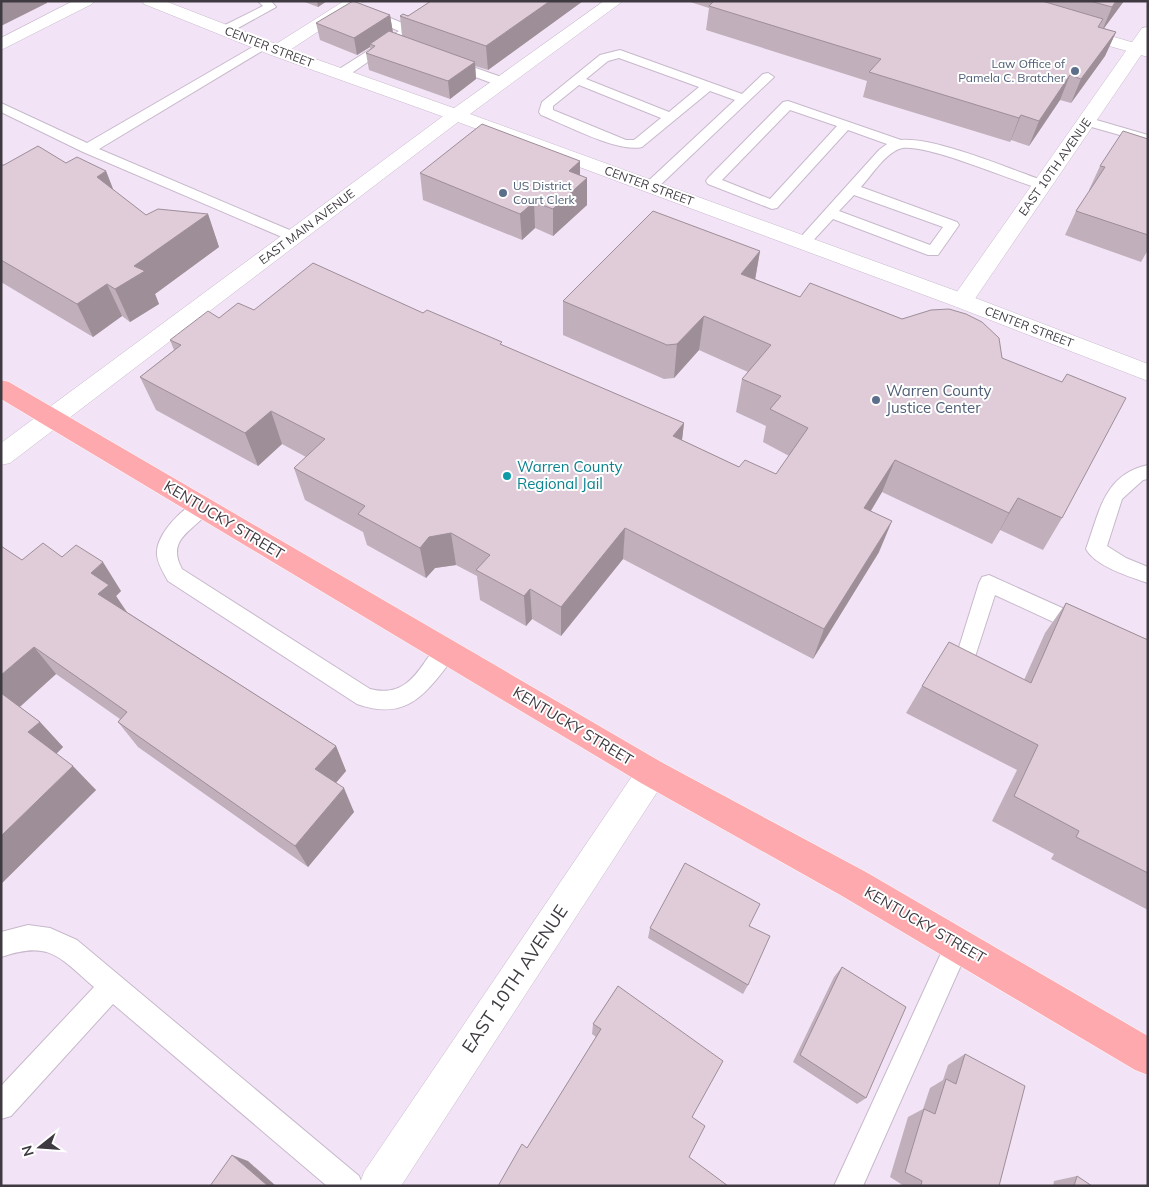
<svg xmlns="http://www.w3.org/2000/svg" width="1149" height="1187" font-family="Mulish,sans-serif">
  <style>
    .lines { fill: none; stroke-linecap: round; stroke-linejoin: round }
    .service-casing { stroke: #c7b9cb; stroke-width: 2 }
    .minor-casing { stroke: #c7b9cb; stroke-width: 1 }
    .tertiary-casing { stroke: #c7b9cb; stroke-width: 1 }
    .primary-casing { stroke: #fff; stroke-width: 1 }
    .service { fill: #fff; fill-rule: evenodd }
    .minor { fill: #fff; fill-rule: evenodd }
    .tertiary { fill: #fff; fill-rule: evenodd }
    .primary { fill: #fea9ad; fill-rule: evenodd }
    .wall { fill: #c1afbb }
    .shaded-wall { fill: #9d8e98 }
    .building { fill: #e0cbd9; stroke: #9d8e98 }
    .service-dot { fill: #5c6f8a; stroke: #fff; stroke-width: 2 }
    .culture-dot { fill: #0f9aa8; stroke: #fff; stroke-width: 2 }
    .labels { text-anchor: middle; stroke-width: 4; stroke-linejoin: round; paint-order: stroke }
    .far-street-label { font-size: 12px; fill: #3f3a41; stroke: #fff }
    .far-service-label { font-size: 12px; fill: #4e5e75; stroke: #fff; text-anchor: end }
    .service-label { font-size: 15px; fill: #4e5e75; stroke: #fff; text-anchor: start }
    .culture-label { font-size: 15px; fill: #0d838f; stroke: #fff; text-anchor: start }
    .street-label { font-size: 15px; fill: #3f3a41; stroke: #fff }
    .near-street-label { font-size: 18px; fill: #3f3a41; stroke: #fff }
  </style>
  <rect width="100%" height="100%" fill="#f2e4f6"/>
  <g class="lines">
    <defs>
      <g id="service">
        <path d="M258,1H271L276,7L229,33H221L219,30L221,27L263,6Z"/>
        <path d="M366,8L412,27L414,30L346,77H336L335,74L336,71L399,31L362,15L360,12L362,9Z"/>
        <path d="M263,41L267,42L269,45L267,48L99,149L299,234L302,237L299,240H289L83,152L1,112V103L87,143Z"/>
        <path d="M620,50L742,94L763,74L768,73L774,77L655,190H645L643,187L645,184L735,100L710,91L642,147C618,153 566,125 541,115L539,112L542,102L600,55ZM619,58L699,87L669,112L586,79L608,61ZM579,85L661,118L634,140H626L553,110V106Z"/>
        <path d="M450,59L507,79L508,82L502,86L497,85L446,66L444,63L446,60Z"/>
        <path d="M788,101L901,140C933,136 1013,170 1047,182L1049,185L1047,188L1042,189C1014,182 920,140 899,149C884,155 871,176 861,187L957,222L959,225L938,255H928L833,219L808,246H798L795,243L798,240L879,150L887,144L848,130L777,208L772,209L708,184L706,181L708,178L783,102ZM790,110L837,126L770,199L722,180ZM854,195L943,227L930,245L839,211Z"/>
        <path d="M1086,117L1148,135V143L1081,124L1079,121Z"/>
        <path d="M1148,465V479L1143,480L1122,499L1107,546L1126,558L1148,567V583C1130,577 1095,566 1086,549C1099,513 1104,474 1148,465Z"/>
        <path d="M202,500L209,502L211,507C199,530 164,536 182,569L370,689C420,702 425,642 447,642C450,642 452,644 454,645L457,651L454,657C426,693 408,722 357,704L168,581C164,573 158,565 157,555C155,535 184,505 202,500Z"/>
        <path d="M989,575L1089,620L1092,626L1089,632L1082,635L1075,632L995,595L972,666L965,669L958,666L955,660L979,583L982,577Z"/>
        <path d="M28,925L50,928L77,940L359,1176L363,1186H327L113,1004L11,1116L1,1119V1086L94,987C59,957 50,940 1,957V932Z"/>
        <path d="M958,933L967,936L970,945L863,1186H834L949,936Z"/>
      </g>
      <g id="minor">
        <path d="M73,1H94L92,4L1,50V38Z"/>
        <path d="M142,1H165L276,44L344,1H364L290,50L462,111L465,115L462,119L456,120L450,119L271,55L144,4Z"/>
        <path d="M1148,27V45L970,306L962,308L954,306L951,301L954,296L1142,28Z"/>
        <path d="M652,759L663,763L667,773L663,783L401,1186H359L364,1172L641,763Z"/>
      </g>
      <g id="tertiary">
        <path d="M604,1H623L470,114L970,296L1148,364V381L954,306L458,122L10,463L1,465V443L450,111Z"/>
        <path d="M1077,26L1148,47V57L1071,35L1069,31L1071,27Z"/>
      </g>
      <path id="primary" d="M1,380L9,382L663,763L866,872L1148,1036V1075L1135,1070L842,896L641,783L1,399Z"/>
    </defs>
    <!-- service casing -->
    <use href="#service" class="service-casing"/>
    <!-- minor casing -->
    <use href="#minor" class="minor-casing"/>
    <!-- tertiary casing -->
    <use href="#tertiary" class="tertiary-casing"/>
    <!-- primary casing -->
    <use href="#primary" class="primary-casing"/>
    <!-- service -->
    <use href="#service" class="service"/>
    <!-- minor -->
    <use href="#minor" class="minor"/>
    <!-- tertiary -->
    <use href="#tertiary" class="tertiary"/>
    <!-- primary -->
    <use href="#primary" class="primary"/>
  </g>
  <!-- wall -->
  <g class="wall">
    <path d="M302,1H327L318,7Z"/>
    <path d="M583,1L488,70L475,66L476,79L450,99L369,70L366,53L371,49L370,47L357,55L320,40L316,23L390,15L393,33L402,36L400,16Z"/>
    <path d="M687,1H1124L1104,28L1116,32L1105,56L1071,103L1060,100L1029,146L1011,140L1010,142L863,97L867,81L706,30L709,8Z"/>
    <path d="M1148,139V250L1141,262L1065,235L1076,211L1090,190H1089L1100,166Z"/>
    <path d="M580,161V175L587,205L553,236L535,228L522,240L423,200L420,173Z"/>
    <path d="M66,163L106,171L113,190L146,215L208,214L219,247L155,294L159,304L130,322L122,316L93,337L1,282V165Z"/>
    <path d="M760,251L755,279L800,297L1002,358L1062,518L1043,550L1000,530L992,544L882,492L871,511L879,552L813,659L623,559L561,636L532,619L526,626L480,600L477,576L456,565L435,568L426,578L367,545L363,532L305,500L294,468L306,457L282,444L258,466L156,410L140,377L174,350L170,340L219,318L254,310L423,313L503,346L684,423L682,440L739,467L776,474L789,456L763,442L766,426L736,412L742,379L748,372L699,350L674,378L664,379L563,335V301Z"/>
    <path d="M62,557L121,591L116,596L127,612L336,746L346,771L336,783L354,812L308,867L138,747L118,722L120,719L56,674L20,707L40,722L63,747L56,754L96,790L1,884L22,560Z"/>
    <path d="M1066,603L1148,640V910L1051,859L1054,854L992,821L1017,770L906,713L922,686L1024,680L1045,633Z"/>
    <path d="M750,926L748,985L743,994L648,938L650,928Z"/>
    <path d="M842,967L866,1098L857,1104L793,1062L834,977Z"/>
    <path d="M618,986L692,1117L689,1157L527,1148L596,1037L592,1034L593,1024Z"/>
    <path d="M965,1054L999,1186H904L890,1177L908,1117L923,1109L930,1088L943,1080L948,1065Z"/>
    <path d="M1077,1176L1092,1186H1053L1054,1181Z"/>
  </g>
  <!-- shaded-wall -->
  <g class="shaded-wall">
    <path d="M1,1H47V3L1,26Z"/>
    <path d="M317,1H327L318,7Z"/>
    <path d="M550,1H583L488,70L486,46Z"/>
    <path d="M1116,1H1124L1102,31L1112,7Z"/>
    <path d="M390,15L393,33L370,44V47L357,55L354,38Z"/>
    <path d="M1116,32L1105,56L1071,103L1081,79Z"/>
    <path d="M475,62L476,79L450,99L448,81Z"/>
    <path d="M1070,75L1060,100L1029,146L1039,121Z"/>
    <path d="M1021,115L1011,140L1010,142L1019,118Z"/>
    <path d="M580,161V184L587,178V205L553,236V209L569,171Z"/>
    <path d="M106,171L119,204L97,177Z"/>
    <path d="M534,202L535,228L522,240L520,214Z"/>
    <path d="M208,214L219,247L155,294L159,304L130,322L115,289L134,266Z"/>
    <path d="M760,251L754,286L741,274Z"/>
    <path d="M107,284L122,316L93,337L77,304Z"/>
    <path d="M704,316L699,350L674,378L677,344Z"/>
    <path d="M271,411L282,444L258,466L245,433Z"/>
    <path d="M684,423L680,456L673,436Z"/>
    <path d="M895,460L882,492L853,540L864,508Z"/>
    <path d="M1018,498L1000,530L992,544L1009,513Z"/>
    <path d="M892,521L879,552L813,659L824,629Z"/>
    <path d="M625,528L623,559L561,636V607Z"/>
    <path d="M451,533L456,565L435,568L426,578L420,548L429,537Z"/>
    <path d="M103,562L121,591L116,596L128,614L98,594L91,573Z"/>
    <path d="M530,589L532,619L526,626L524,596Z"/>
    <path d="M34,647L56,674L15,711L1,697V675Z"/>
    <path d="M40,722L63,747L53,757L28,732Z"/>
    <path d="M336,746L346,771L327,793L315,769Z"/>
    <path d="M73,766L96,790L1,884V836Z"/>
    <path d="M344,788L354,812L308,867L295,846Z"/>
    <path d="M232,1155L248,1161L276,1186H268Z"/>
  </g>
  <!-- building -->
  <g class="building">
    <path d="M353,1L390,15L354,38L316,23Z"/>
    <path d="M431,1H550L486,46L400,16L403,14L408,16Z"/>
    <path d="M714,1H1042L1103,19L1098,27L1116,32L1081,79L1070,75L1039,121L1021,115L1019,118L869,72L881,59L709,6Z"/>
    <path d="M1090,1H1116L1112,7Z"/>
    <path d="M389,31L475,62L448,81L366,53L375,46L370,44Z"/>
    <path d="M482,124L580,161L569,171L587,178L553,209L534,202L520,214L420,173Z"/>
    <path d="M1123,131L1148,139V235L1076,211L1105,167L1100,166Z"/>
    <path d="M38,146L66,163L77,157L106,171L97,177L146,215L158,209L208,214L134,266L145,271L115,289L107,284L77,304L1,260V165H4Z"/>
    <path d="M653,211L760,251L741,274L800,297L810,283L902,319L931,310L949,309L966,314L982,322L999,338L1002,358L1062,382L1067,374L1126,398L1062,518L1018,498L1009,513L895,460L864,508L892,521L824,629L625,528L561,607L530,589L524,596L476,570L490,555L451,533L429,537L420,548L358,514L365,506L294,468L325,439L271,411L245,433L140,377L181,345L170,340L208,311L219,318L238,303L254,310L313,263L423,313L427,310L502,342L500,344L684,423L673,436L739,467L745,460L776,474L808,428L770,409L781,396L742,379L771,345L704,316L677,344L667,345L563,301Z"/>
    <path d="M43,543L62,557L76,545L103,562L91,573L109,585L98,594L336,746L315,769L344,788L295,846L118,722L127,712L34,647L1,675V546L22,560Z"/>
    <path d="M1066,603L1148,640V873L1076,837L1079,831L1014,796L1038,745L922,686L949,642L1031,683Z"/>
    <path d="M1,693L40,722L28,732L73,766L1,836Z"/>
    <path d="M685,863L760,904L749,926L770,936L748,985L650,928Z"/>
    <path d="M842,967L906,1007L866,1098L800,1055Z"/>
    <path d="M618,986L723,1061L692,1117L705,1126L689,1157L728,1186H498L522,1144L527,1148L601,1029L593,1024Z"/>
    <path d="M965,1054L1025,1086L999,1186H921L922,1181L905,1172L924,1109L935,1114L946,1079L956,1084Z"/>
    <path d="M232,1155L268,1186H210Z"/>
    <path d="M1077,1176L1092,1186H1074Z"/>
  </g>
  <!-- markers -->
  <g class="service-dot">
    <circle cx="1075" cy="71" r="5"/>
    <circle cx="503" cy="193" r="5"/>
    <circle cx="876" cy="400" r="5"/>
  </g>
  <circle class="culture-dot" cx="507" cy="476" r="5"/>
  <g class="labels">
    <!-- far-street labels -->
    <g class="far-street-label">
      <text transform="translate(269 47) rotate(21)" y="4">CENTER STREET</text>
      <text transform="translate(1055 167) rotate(-55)" y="4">EAST 10TH AVENUE</text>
      <text transform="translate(649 186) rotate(20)" y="4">CENTER STREET</text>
      <text transform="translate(307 227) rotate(-37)" y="4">EAST MAIN AVENUE</text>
      <text transform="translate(1029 327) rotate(21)" y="4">CENTER STREET</text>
    </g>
    <!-- far-service labels -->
    <g class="far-service-label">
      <text x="1065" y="68">Law Office of<tspan x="1065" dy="14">Pamela C. Bratcher</tspan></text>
      <text x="513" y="190" text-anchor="start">US District<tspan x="513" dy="14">Court Clerk</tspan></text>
    </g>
    <!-- service labels -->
    <g class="service-label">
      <text x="886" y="396">Warren County<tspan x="886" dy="17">Justice Center</tspan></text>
    </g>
    <!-- culture labels -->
    <g class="culture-label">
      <text x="517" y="472">Warren County<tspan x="517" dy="17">Regional Jail</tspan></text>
    </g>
    <!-- street labels -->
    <g class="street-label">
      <text transform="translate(224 520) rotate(31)" y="5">KENTUCKY STREET</text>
      <text transform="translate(573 726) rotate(31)" y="5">KENTUCKY STREET</text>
      <text transform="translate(925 925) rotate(30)" y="5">KENTUCKY STREET</text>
    </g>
    <!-- near-street labels -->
    <g class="near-street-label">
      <text transform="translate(515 979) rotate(-56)" y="6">EAST 10TH AVENUE</text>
    </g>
  </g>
  <!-- border -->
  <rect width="1149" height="1187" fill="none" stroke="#3f3a41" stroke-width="5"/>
  <!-- north arrow -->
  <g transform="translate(40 1147) rotate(253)" stroke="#ffffff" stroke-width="4" paint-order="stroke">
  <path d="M0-4L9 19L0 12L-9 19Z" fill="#3f3a41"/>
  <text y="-8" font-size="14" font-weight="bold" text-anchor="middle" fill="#3f3a41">N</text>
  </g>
</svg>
